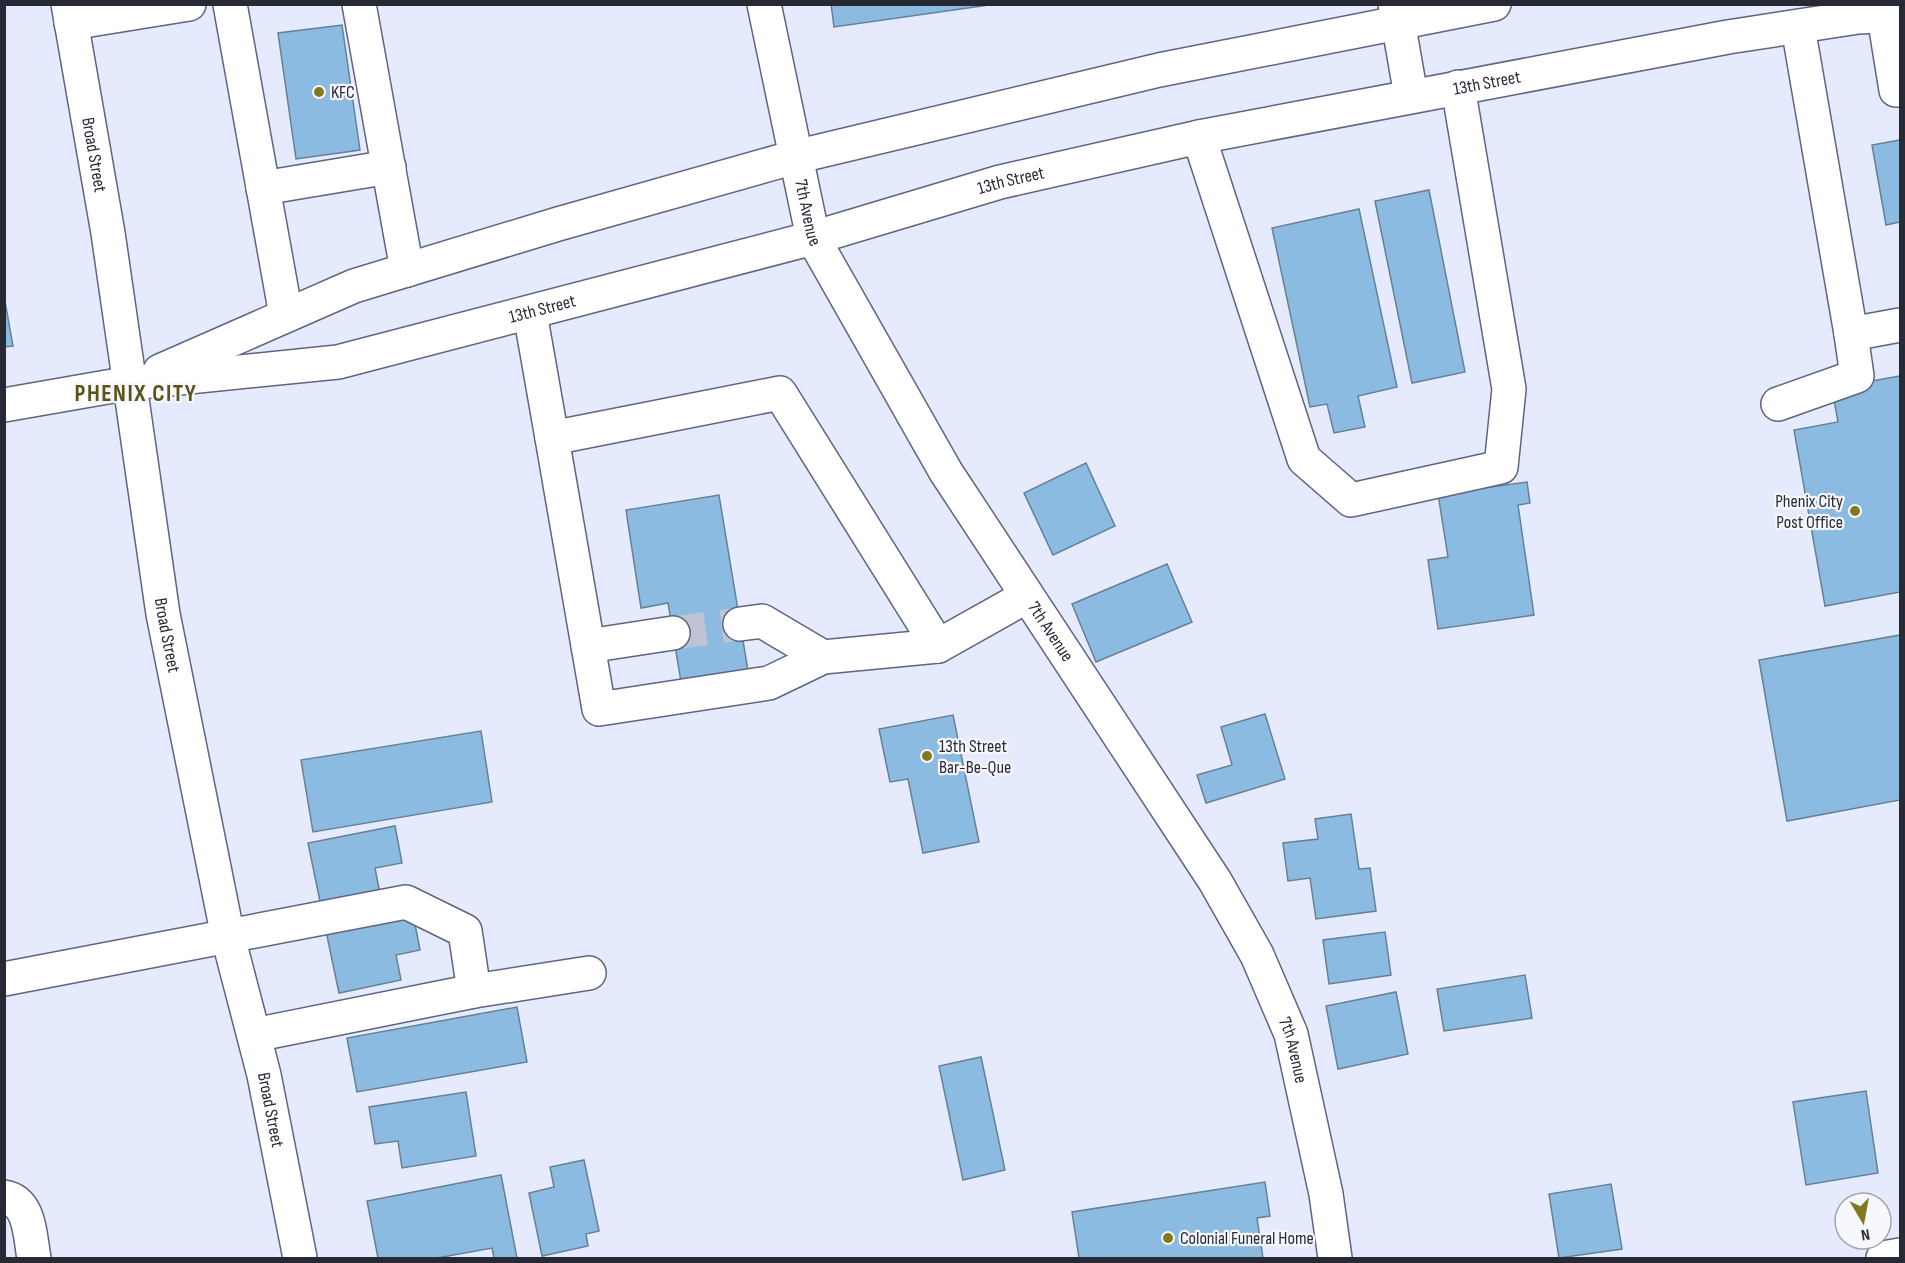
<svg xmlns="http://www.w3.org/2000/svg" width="1905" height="1263" font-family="'Sofia Sans Condensed',sans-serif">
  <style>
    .building { fill: #8bbbe1; stroke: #668096; stroke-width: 1.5 }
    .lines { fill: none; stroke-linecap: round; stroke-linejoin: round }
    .minor-tunnel { stroke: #c0c3d5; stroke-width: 33; stroke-dasharray: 33 16; stroke-linecap: butt }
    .minor-casing { stroke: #5f6480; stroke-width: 36 }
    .major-casing { stroke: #5f6480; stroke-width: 36 }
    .minor { stroke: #fff; stroke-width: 33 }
    .major { stroke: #fff; stroke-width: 33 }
    .poi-dot { fill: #82791e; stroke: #f7f8fe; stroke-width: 2 }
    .labels { text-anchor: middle; stroke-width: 4.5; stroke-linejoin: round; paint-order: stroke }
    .street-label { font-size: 18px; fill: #272935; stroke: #f7f8fe }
    .poi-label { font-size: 18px; fill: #272935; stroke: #f7f8fe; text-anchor: start }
    .district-label { font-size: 24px; font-weight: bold; letter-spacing: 1.5px; fill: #595316; stroke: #f7f8fe }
  </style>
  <rect width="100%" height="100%" fill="#e6eafd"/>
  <!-- building -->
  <g class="building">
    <path d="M831,4H996L834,27Z"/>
    <path d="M342,25L360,150L296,159L278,33Z"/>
    <path d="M1900,140V222L1886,225L1872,145Z"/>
    <path d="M1429,190L1465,372L1412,383L1375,201Z"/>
    <path d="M1359,209L1397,387L1358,396L1365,427L1334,433L1327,404L1310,407L1272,228Z"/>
    <path d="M4,296L13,346L4,347Z"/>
    <path d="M1900,376V592L1825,606L1794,430L1838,422L1832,388Z"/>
    <path d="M1086,463L1115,526L1053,555L1024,493Z"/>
    <path d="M1527,482L1530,503L1518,505L1534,615L1438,629L1428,560L1448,557L1438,494Z"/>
    <path d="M719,495L749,677L682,688L668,603L641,608L626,510Z"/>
    <path d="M1167,564L1192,622L1096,662L1072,604Z"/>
    <path d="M1900,635V800L1787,821L1759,660Z"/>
    <path d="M1265,714L1285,779L1206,803L1197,775L1232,765L1221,727Z"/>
    <path d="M953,715L979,842L923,853L908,779L890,782L879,729Z"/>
    <path d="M481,731L492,802L313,832L301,760Z"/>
    <path d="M1351,814L1359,869L1370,868L1376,911L1316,919L1310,878L1288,881L1283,843L1318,839L1315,819Z"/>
    <path d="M395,826L402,863L375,868L380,894L321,906L308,843Z"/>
    <path d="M413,914L420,950L396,955L401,980L339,993L326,931Z"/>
    <path d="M1385,932L1391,975L1329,984L1323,940Z"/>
    <path d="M1525,975L1532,1018L1444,1031L1437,989Z"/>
    <path d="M1396,992L1408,1054L1338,1069L1326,1006Z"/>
    <path d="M517,1007L527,1062L357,1092L347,1038Z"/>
    <path d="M981,1057L1005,1170L963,1180L939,1066Z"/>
    <path d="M1866,1091L1878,1173L1806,1185L1793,1102Z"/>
    <path d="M466,1092L476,1156L402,1168L398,1141L375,1144L369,1107Z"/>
    <path d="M584,1160L599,1231L586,1234L588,1246L542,1256L529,1193L554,1187L550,1167Z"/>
    <path d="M501,1175L517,1258H494L492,1248L437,1258H378L367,1201Z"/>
    <path d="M1265,1182L1270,1216L1257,1218L1263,1258H1079L1072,1212Z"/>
    <path d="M1611,1184L1622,1249L1559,1258L1549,1194Z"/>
  </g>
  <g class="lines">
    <!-- minor-tunnel -->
    <path class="minor-tunnel" d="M673,633L740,624"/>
    <defs>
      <g id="minor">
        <path d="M230,4L286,315"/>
        <path d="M359,4L407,270"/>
        <path id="s1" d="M764,4L813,238L946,472L1215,881L1257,955L1291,1034L1326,1194L1335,1258"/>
        <path d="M1395,4L1411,96"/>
        <path d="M1884,16L1896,90H1900"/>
        <path d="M71,23L189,4"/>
        <path d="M1798,27L1851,334L1900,325"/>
        <path d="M1199,137L1304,459L1351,500L1501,467L1509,389L1458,87"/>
        <path d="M263,188L389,167"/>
        <path d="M530,313L552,438L780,393L938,646L1027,596"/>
        <path d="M1778,404L1857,376L1851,334"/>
        <path d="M552,438L599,709L769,683L823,657L938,646"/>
        <path d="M740,624L762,621L823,657"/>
        <path d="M588,646L673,633"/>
        <path d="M4,979L406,902L465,931L474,991"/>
        <path d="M254,1035L474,991L589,973"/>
        <path d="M4,1197C31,1201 30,1238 34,1258"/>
        <path d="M1883,1258L1900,1255"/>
      </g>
      <g id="major">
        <path id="s2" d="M68,4L108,233L163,614L228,937L264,1075L300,1258"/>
        <path d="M160,371L354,286L558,224L795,157L1159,70L1494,4"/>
        <path id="s3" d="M4,405L130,383L338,362L813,238L1000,182L1199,137L1728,37L1858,17L1900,15"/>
      </g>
    </defs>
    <!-- minor casing -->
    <use href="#minor" class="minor-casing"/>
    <!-- major casing -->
    <use href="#major" class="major-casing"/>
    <!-- minor -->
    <use href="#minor" class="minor"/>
    <!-- major -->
    <use href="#major" class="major"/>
  </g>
  <!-- markers -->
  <g class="poi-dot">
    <circle cx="319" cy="92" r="6"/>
    <circle cx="1855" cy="511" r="6"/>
    <circle cx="927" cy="756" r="6"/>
    <circle cx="1168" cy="1238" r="6"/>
  </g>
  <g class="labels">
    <!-- street labels -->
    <g class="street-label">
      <text dy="6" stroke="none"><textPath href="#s3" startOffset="1520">13th Street</textPath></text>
      <text dy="6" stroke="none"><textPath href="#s2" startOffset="153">Broad Street</textPath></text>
      <text dy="6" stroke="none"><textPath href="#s3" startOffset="1034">13th Street</textPath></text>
      <text dy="6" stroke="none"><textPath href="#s1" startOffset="213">7th Avenue</textPath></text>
      <text dy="6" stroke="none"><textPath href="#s3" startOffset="548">13th Street</textPath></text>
      <text dy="6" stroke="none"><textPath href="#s1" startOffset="699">7th Avenue</textPath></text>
      <text dy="6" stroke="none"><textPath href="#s2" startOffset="639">Broad Street</textPath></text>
      <text dy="6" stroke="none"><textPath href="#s1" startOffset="1185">7th Avenue</textPath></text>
      <text dy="6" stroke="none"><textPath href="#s2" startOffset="1125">Broad Street</textPath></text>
    </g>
    <!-- poi labels -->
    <g class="poi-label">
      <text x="331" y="98">KFC</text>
      <text x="1843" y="507" text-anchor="end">Phenix City<tspan x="1843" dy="21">Post Office</tspan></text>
      <text x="939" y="752">13th Street<tspan x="939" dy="21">Bar-Be-Que</tspan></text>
      <text x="1180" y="1244">Colonial Funeral Home</text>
    </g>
    <!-- district labels -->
    <g class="district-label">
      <text x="136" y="401">PHENIX CITY</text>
    </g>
  </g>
  <!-- border -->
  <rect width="1905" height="1263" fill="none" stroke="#272935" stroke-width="12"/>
  <!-- north arrow -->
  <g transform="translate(1863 1221) rotate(170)"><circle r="28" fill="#f7f8fe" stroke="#a4a5ae" stroke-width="1.5"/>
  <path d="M0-4.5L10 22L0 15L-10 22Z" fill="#82791e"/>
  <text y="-9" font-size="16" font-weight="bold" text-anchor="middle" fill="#272935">N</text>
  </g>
</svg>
